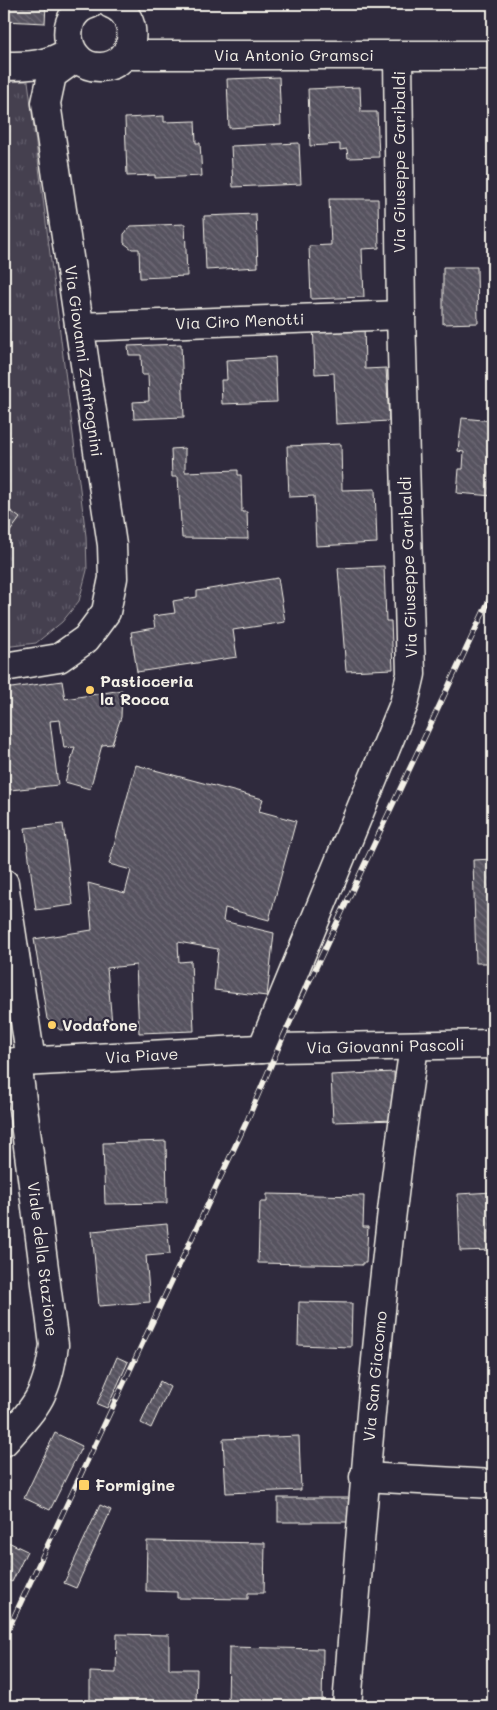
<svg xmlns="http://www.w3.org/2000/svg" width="497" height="1710" font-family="Mali,sans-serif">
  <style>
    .grass { fill: url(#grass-tufts); stroke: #9c989c }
    .building { fill: url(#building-back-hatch); stroke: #f4f1e8 }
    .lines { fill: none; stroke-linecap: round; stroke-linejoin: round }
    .street-casing { stroke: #f4f1e8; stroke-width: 31 }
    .secondary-casing { stroke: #f4f1e8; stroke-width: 31 }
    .street { stroke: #2f2a3d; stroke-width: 28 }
    .secondary { stroke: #2f2a3d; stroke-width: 28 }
    .rail-casing { stroke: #f4f1e8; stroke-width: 5.5 }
    .rail { stroke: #2f2a3d; stroke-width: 4; stroke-dasharray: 11; stroke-linecap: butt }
    .poi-dot { fill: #ffd166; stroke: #2f2a3d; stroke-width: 2 }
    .labels { text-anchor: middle; stroke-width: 4.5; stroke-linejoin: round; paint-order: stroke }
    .street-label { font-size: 16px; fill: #f4f1e8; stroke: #2f2a3d }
    .poi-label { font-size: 16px; font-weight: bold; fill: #f4f1e8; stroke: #2f2a3d; text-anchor: start }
  </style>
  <defs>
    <pattern id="grass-tufts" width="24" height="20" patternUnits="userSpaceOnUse" patternTransform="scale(1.25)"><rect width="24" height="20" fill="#454050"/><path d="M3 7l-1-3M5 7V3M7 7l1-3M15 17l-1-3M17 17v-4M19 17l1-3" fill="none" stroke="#605c69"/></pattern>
    <pattern id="building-back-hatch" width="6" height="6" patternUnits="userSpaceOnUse" patternTransform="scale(1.25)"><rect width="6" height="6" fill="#56525f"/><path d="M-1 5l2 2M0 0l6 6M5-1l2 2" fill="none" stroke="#6f6b76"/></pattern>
  </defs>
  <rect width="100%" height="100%" fill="#2f2a3d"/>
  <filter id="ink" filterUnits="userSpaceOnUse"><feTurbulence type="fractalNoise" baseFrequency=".02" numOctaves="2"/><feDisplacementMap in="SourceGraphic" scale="10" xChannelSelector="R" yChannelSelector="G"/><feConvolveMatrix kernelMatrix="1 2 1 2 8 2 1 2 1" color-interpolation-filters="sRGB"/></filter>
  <g filter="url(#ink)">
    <!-- grass -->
    <path class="grass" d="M28,81L86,536L87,570L79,601L62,622L36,643L4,647V82Z"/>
    <!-- building -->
    <g class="building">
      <path d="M4,4H46L45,23L4,21Z"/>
      <path d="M279,77L281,125L229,128L227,79Z"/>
      <path d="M360,87L361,112H377L379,157L348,158L347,149L340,150V144L310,146L308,89Z"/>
      <path d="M164,116V122L195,121L196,143H200L202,176L155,178V175L127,176L125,118Z"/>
      <path d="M299,143L301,184L233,187L231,146Z"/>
      <path d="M329,199H378L379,248L362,249L364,297L311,299L309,246L331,245Z"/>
      <path d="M256,214L258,267L206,270L204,216Z"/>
      <path d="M185,224L187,276L140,278L139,249H132L124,243V234L131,226Z"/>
      <path d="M443,267H477L478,323L443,324Z"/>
      <path d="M364,322L365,369L386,368L389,421L336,424L334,373L315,374L313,324Z"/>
      <path d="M181,344L184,417L134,419L133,402L149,401L148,375H142L141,355H129L128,346Z"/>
      <path d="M275,357L277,402L222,404L221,380H227L226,360Z"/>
      <path d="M462,418L493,421V496L457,493L459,469H463L464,452L458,451Z"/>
      <path d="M341,444L342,490L375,489L377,543L316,546L314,496L289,497L287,446Z"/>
      <path d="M185,448V472L238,470V475H241L242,512H247L248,539L182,538L178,477H172L171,449Z"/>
      <path d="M4,506L20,518L4,540Z"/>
      <path d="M384,566L386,621H391L393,669L346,671L338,568Z"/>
      <path d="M278,578L285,622L233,630L237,657L137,672L131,632L155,628L153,616L175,613L173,601L197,597V591Z"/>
      <path d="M62,681L65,699L122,690L121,717L112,744L102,745L90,789L65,782L75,747L64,748L60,720L50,721L58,785L10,790L4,737V689Z"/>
      <path d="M136,765L263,799L259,811L296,821L269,920L225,908L223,921L274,933L267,996L214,990L218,949L178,942L179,962L191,961L194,1031L139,1033L136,965L107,968L112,1024L60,1030L47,1019L34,939L92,930L88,883L125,893L131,870L109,864Z"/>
      <path d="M63,824L73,905L36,910L25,828Z"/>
      <path d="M493,859V963H476L473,860Z"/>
      <path d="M4,977L10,1020L4,1026Z"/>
      <path d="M394,1072L396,1120L333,1122L331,1075Z"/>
      <path d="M166,1141L167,1203L105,1204L103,1143Z"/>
      <path d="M493,1192V1250L460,1251L458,1194Z"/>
      <path d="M267,1194L364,1196L363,1227H368L366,1263H362V1265L258,1263L260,1202H267Z"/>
      <path d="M167,1224L170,1254L146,1256L150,1302L99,1306L92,1231Z"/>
      <path d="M299,1302L352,1303L351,1347L298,1345Z"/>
      <path d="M117,1357L128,1362L107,1408L97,1404Z"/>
      <path d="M160,1381L170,1387L151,1428L141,1423Z"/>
      <path d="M55,1433L82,1446L50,1510L24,1498Z"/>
      <path d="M299,1436L301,1490L226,1493L223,1439Z"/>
      <rect x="278" y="1498" width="72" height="24"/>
      <path d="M100,1505L111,1510L76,1588L64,1583Z"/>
      <path d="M4,1540L27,1551L12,1582L4,1578Z"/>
      <path d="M147,1541L265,1543L264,1593H248V1599L177,1598V1592L146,1591Z"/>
      <path d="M117,1634L169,1635V1669H197L196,1706H90V1672L116,1673Z"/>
      <path d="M229,1647L323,1649L322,1706H228Z"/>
    </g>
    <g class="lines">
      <defs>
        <g id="street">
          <path d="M90,4C55,14 65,69 101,67C137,65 142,16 111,4"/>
          <path id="s1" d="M125,55H493"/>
          <path d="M4,66C28,66 48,66 69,52"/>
          <path id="s2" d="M79,327L401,315"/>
          <path d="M4,667L59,658L86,639L106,612L113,578L112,545L46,103L52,75L77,57"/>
          <path d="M4,883L31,1061"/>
          <path d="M262,1049L404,704L411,674L401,315L398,57"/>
          <path d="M4,1442C37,1405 47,1396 54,1345L17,1062"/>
          <path d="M364,1477L493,1484"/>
          <path id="s3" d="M347,1706C364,1486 381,1265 414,1047"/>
        </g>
        <g id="secondary">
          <path id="s4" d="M4,1063L278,1048L493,1044"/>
        </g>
      </defs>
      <!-- street casing -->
      <use href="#street" class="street-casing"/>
      <!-- secondary casing -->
      <use href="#secondary" class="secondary-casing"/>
      <!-- street -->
      <use href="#street" class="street"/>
      <!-- secondary -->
      <use href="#secondary" class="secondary"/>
      <defs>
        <path id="rail" d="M4,1638L246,1123L284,1035L493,592"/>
      </defs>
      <!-- rail casing -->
      <use href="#rail" class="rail-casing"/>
      <!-- rail -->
      <use href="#rail" class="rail"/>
    </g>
  </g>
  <!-- markers -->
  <g class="poi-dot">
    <circle cx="90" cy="690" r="5"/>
    <circle cx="52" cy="1025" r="5"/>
    <rect x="78" y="1479" width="12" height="12" rx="2.5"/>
  </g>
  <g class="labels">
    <!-- street labels -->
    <g class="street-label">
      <text dy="6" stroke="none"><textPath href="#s1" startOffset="169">Via Antonio Gramsci</textPath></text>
      <text transform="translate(399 162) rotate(-90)" y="6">Via Giuseppe Garibaldi</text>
      <text dy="6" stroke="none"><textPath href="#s2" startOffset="161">Via Ciro Menotti</textPath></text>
      <text transform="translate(84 361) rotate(82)" y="6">Via Giovanni Zanfrognini</text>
      <text transform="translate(408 567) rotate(-92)" y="6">Via Giuseppe Garibaldi</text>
      <text dy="6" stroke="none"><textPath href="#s4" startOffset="382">Via Giovanni Pascoli</textPath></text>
      <text dy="6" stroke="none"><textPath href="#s4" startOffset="138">Via Piave</textPath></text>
      <text transform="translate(43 1259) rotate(83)" y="6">Viale della Stazione</text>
      <text dy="6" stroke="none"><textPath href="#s3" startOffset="331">Via San Giacomo</textPath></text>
    </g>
    <!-- poi labels -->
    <g class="poi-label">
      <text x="100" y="687">Pasticceria<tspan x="100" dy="18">la Rocca</tspan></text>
      <text x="62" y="1031">Vodafone</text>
      <text x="95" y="1491">Formigine</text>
    </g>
  </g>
  <!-- margin -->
  <rect width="497" height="1710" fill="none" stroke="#2f2a3d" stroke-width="20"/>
  <rect x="10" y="10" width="477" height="1690" fill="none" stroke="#f4f1e8" stroke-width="2" filter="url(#ink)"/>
</svg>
